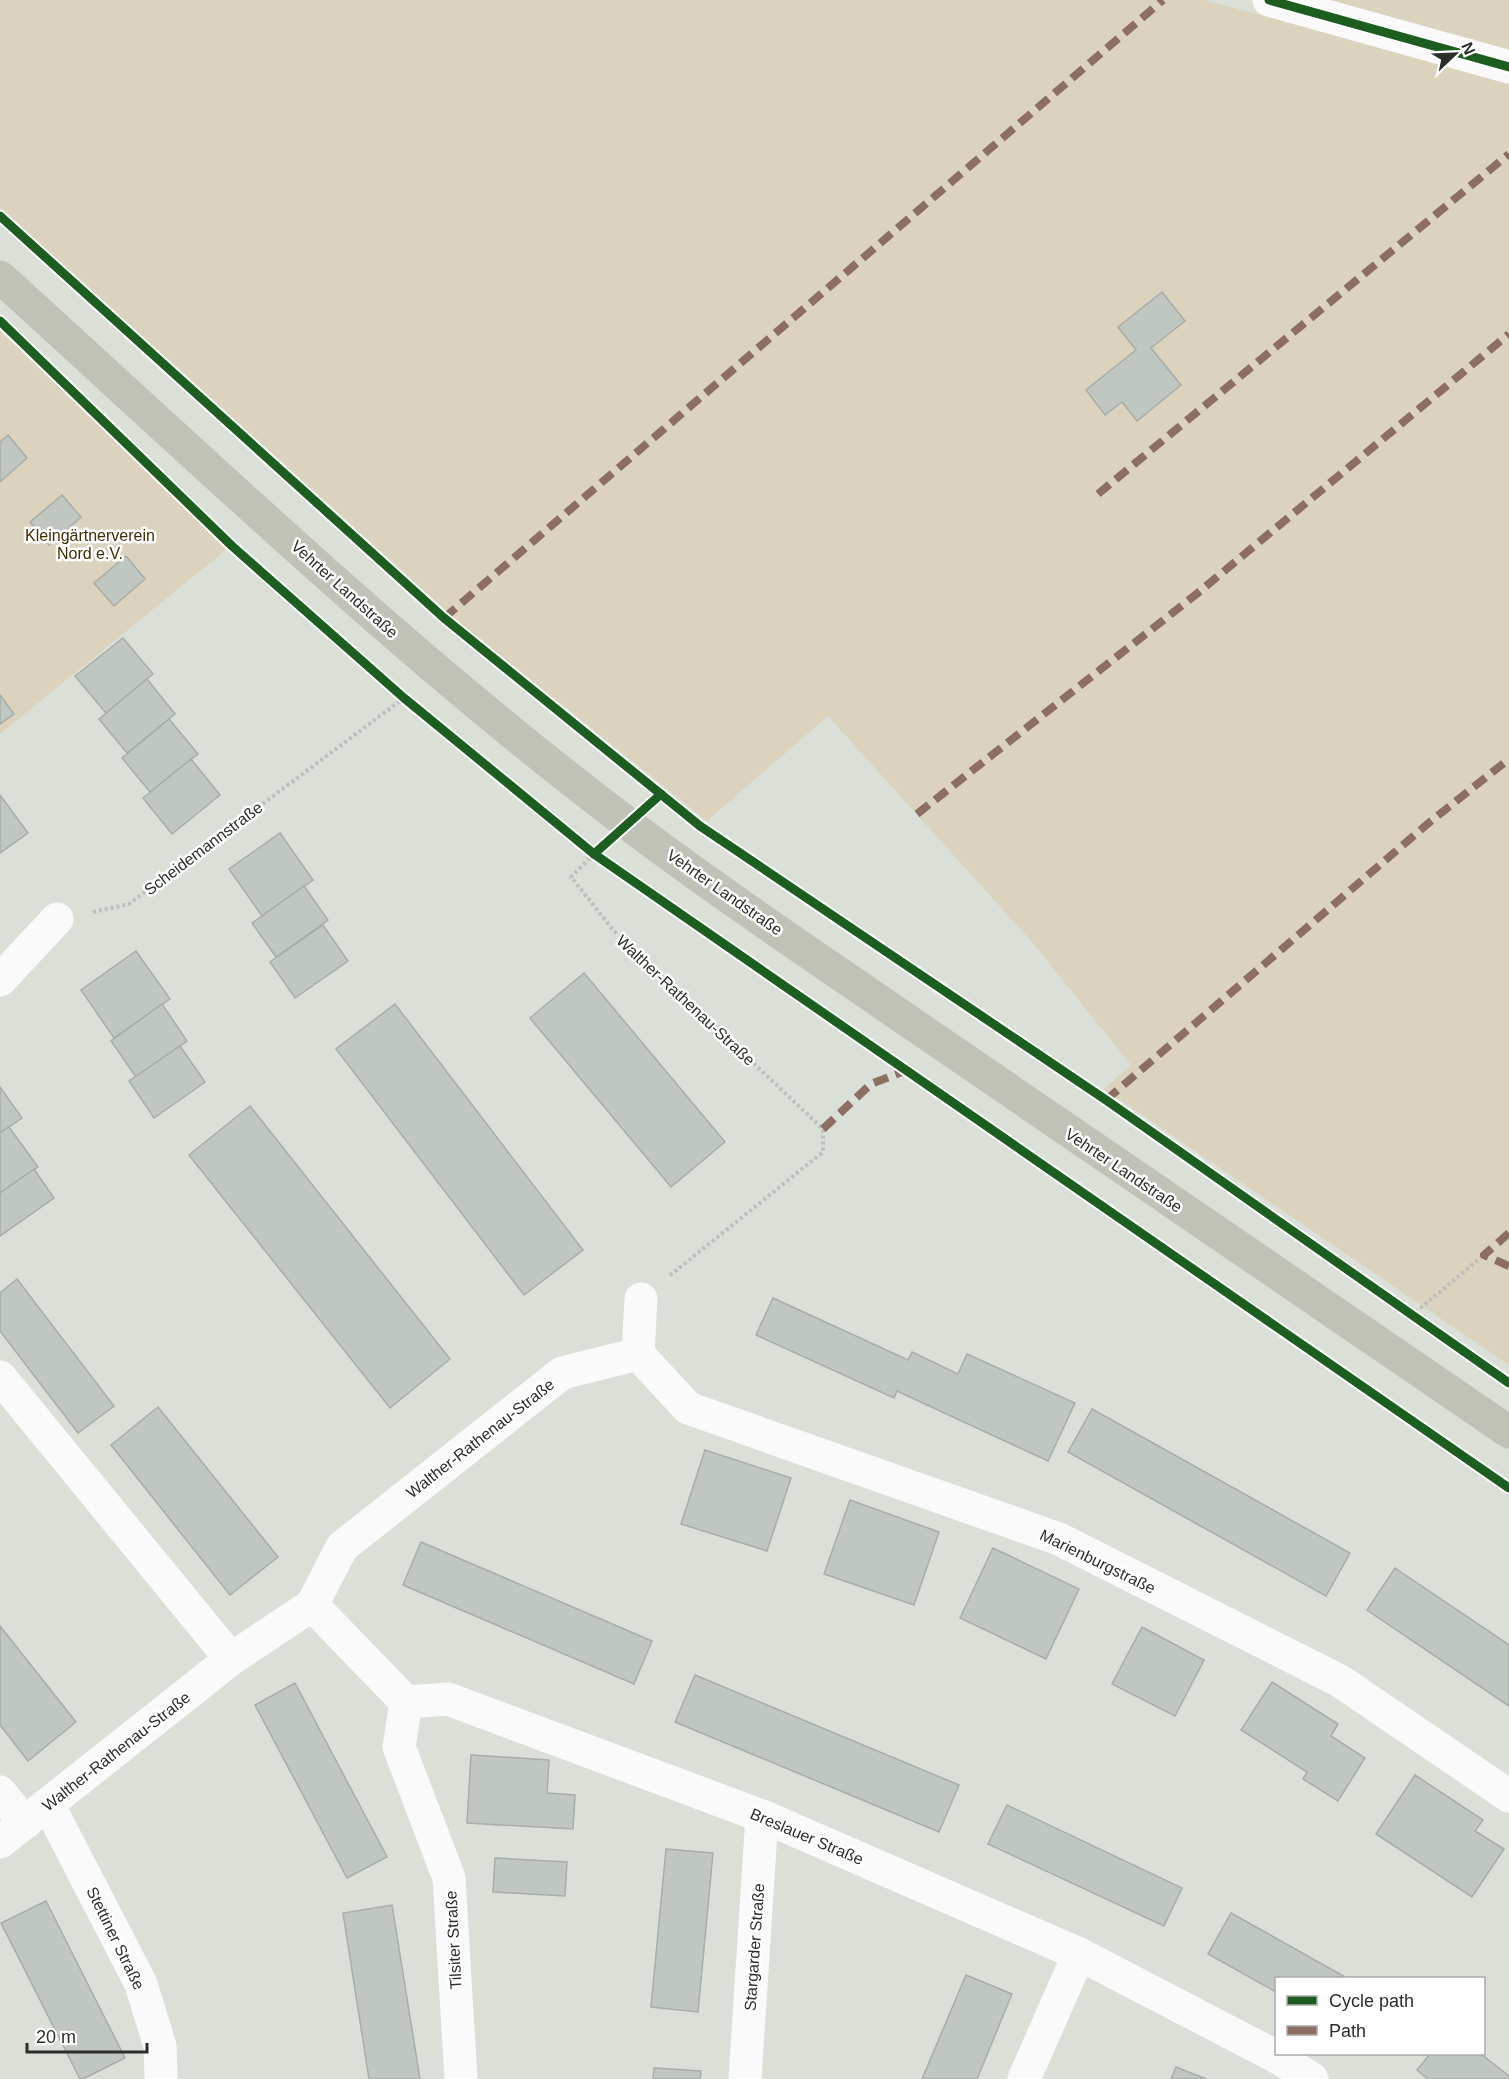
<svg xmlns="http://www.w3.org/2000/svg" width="1509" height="2079" font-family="Arial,sans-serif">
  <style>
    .green { fill: #dbd3bd }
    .building { fill: #c0c6c0; stroke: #a7ada8; stroke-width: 1.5 }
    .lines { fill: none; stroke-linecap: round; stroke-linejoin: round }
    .path { stroke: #bdbfbc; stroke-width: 4; stroke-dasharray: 3 3; stroke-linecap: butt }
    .minor { stroke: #f9faf9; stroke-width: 33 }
    .major { stroke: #c0c1b7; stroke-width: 33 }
    .quiet { stroke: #8d6e63; stroke-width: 8; stroke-dasharray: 15 8; stroke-linecap: butt }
    .cycleway-casing { stroke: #fff; stroke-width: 13 }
    .cycleway { stroke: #1b5e20; stroke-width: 9 }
    .labels { text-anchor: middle; stroke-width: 5; stroke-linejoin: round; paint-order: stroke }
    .park-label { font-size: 16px; fill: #412f03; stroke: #fff }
    .street-label { font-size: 16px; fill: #2b2f29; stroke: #fff }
  </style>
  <rect width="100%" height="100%" fill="#dae0d8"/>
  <!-- green -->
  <g class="green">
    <path d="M0,0H1203L1509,79V1365L1104,1089L1131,1065L1031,941L828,716L707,821L461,624L0,208Z"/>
    <path d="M1315,0H1509V49Z"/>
    <path d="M0,331L227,549L0,734Z"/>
  </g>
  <!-- building -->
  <g class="building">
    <path d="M1162,292L1185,321L1151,348L1181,385L1137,421L1122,402L1105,415L1086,390L1136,350L1118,327Z"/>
    <path d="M8,435L27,458L0,482V442Z"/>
    <path d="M62,495L81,517L49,545L30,522Z"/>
    <path d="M126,556L145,579L114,606L94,583Z"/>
    <path d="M123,638L153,674L106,713L75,676Z"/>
    <path d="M147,679L175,714L127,753L99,719Z"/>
    <path d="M0,695L14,714L0,724Z"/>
    <path d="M169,719L198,754L150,792L122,758Z"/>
    <path d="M191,759L220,795L172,834L143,798Z"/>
    <path d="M0,795L28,833L0,853Z"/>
    <path d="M280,833L313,880L262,916L229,869Z"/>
    <path d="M304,886L328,920L276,957L252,923Z"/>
    <path d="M323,925L348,961L295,998L270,962Z"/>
    <path d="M136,951L170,999L114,1038L81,990Z"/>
    <path d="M584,973L725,1142L671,1187L530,1018Z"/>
    <path d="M162,1004L187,1041L136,1077L111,1041Z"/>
    <path d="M395,1004L583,1250L524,1295L336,1049Z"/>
    <path d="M180,1046L205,1082L154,1118L129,1081Z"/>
    <path d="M0,1087L22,1118L0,1133Z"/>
    <path d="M250,1106L450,1359L390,1408L189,1155Z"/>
    <path d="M9,1127L38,1167L0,1193V1133Z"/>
    <path d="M34,1169L54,1198L0,1236V1193Z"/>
    <path d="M17,1279L114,1406L78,1433L0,1331V1293Z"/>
    <path d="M773,1298L908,1360L912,1352L958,1374L967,1354L1075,1403L1048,1461L897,1391L894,1398L756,1335Z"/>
    <path d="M158,1407L278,1557L230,1595L111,1445Z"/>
    <path d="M1092,1409L1350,1553L1326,1596L1068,1452Z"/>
    <path d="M705,1450L791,1478L767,1551L681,1524Z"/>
    <path d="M850,1500L939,1532L914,1605L824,1574Z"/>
    <path d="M421,1542L652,1641L634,1684L403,1585Z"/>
    <path d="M993,1548L1079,1589L1046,1659L960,1618Z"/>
    <path d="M1395,1568L1509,1645V1706L1367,1610Z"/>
    <path d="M0,1626L76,1722L28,1761L0,1725Z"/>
    <path d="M1142,1627L1204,1660L1175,1716L1112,1684Z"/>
    <path d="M695,1675L959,1785L939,1832L675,1722Z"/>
    <path d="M1272,1682L1338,1724L1331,1736L1365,1758L1338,1801L1303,1779L1307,1772L1241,1730Z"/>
    <path d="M295,1683L387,1857L347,1878L255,1705Z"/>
    <path d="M471,1755L549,1760L547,1793L575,1795L573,1829L467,1823Z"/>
    <path d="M1415,1775L1483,1820L1475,1831L1504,1849L1472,1897L1376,1834Z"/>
    <path d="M1007,1805L1182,1888L1164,1926L988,1844Z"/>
    <path d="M666,1849L713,1853L698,2012L651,2007Z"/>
    <path d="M495,1858L567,1862L565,1896L493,1892Z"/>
    <path d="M46,1901L125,2058L83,2079H80L1,1923Z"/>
    <path d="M392,1905L420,2079H369L343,1913Z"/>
    <path d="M1231,1913L1347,1978H1276V1992L1208,1954Z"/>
    <path d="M966,1975L1012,1994L977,2079H922Z"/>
    <path d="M1430,2054H1481L1509,2076V2079H1428L1417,2070Z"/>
    <path d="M1176,2067L1206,2079H1171Z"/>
    <path d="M654,2068L701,2071L700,2079H653Z"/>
  </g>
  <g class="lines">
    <!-- path -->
    <g class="path">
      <path d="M594,854L571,877L614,931L823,1129V1152L668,1277"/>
      <path d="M93,912L129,904L404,698"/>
      <path d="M1411,1316L1484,1255"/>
    </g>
    <!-- minor -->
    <g class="minor">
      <path d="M1269,0L1509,67"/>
      <path d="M0,980L57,919"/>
      <path d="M638,1354L688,1408L1059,1539L1340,1681L1509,1796"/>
      <path d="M0,1377L231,1659"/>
      <path d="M312,1605L406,1702L448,1699L762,1816L1079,1954L1279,2058L1312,2079"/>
      <path d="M406,1702L399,1747L449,1878L461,2079"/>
      <path d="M0,1792L25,1823"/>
      <path d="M48,1804L141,1984L160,2046L161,2079"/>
      <path d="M0,1842L231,1659L312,1605L342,1547L562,1373L638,1354L641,1299"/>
      <path d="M745,2079L762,1816"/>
      <path d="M1024,2079L1079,1954"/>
    </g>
    <!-- major -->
    <path class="major" d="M0,277C205,463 406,656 627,823C721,894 820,960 917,1027C1113,1163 1311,1297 1509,1432"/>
    <!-- quiet -->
    <g class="quiet">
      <path d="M1098,494L1509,154"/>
      <path d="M444,618L1163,0"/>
      <path d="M917,814L1199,592L1509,334"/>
      <path d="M1106,1100L1431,821L1509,759"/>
      <path d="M823,1129L871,1084L907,1070"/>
      <path d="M1509,1233L1484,1255L1509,1266"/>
    </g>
    <defs>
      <g id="cycleway">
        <path d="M1269,0L1509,67"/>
        <path d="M0,216L444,618L700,826L1106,1100L1509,1383"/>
        <path d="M0,321L232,546L404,698L594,854L1509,1488"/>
        <path d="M594,854L661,794"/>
      </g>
    </defs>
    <!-- cycleway casing -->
    <use href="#cycleway" class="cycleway-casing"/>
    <!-- cycleway -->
    <use href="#cycleway" class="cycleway"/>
  </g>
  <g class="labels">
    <!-- park labels -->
    <g class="park-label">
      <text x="90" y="541">Kleingärtnerverein<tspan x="90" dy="18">Nord e.V.</tspan></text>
    </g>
    <!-- street labels -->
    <g class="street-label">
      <text transform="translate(345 589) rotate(42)" y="6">Vehrter Landstraße</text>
      <text transform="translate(203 848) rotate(-37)" y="6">Scheidemannstraße</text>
      <text transform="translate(725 892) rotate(35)" y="6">Vehrter Landstraße</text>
      <text transform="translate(686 1000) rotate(43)" y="6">Walther-Rathenau-Straße</text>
      <text transform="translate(1124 1170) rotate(34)" y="6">Vehrter Landstraße</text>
      <text transform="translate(480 1438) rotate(-38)" y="6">Walther-Rathenau-Straße</text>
      <text transform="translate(1098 1561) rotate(26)" y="6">Marienburgstraße</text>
      <text transform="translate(116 1751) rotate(-38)" y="6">Walther-Rathenau-Straße</text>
      <text transform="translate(807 1836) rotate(23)" y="6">Breslauer Straße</text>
      <text transform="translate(116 1938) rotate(64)" y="6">Stettiner Straße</text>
      <text transform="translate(453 1940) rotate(-93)" y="6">Tilsiter Straße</text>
      <text transform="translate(754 1947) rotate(-86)" y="6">Stargarder Straße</text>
    </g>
  </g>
  <!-- legend -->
  <rect x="1275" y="1977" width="210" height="78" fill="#ffffff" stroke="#aaaca9" stroke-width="1.5"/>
  <rect x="1287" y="1996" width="30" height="9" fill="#1b5e20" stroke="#aaaca9" stroke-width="1.5"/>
  <text x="1329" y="2007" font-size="18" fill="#2b2f29">Cycle path</text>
  <rect x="1287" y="2026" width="30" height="9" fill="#8d6e63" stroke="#aaaca9" stroke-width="1.5"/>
  <text x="1329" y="2037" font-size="18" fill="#2b2f29">Path</text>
  <!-- north arrow -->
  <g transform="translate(1455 54) rotate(67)" stroke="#ffffff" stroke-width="4.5" paint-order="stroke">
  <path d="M0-4.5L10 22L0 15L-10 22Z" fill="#2b2f29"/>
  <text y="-9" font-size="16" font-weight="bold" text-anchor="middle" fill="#2b2f29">N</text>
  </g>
  <!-- scale -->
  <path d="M27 2043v9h120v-9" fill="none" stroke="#2b2f29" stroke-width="3"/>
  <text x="36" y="2043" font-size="18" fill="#2b2f29" stroke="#ffffff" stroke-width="4.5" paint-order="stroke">20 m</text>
</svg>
